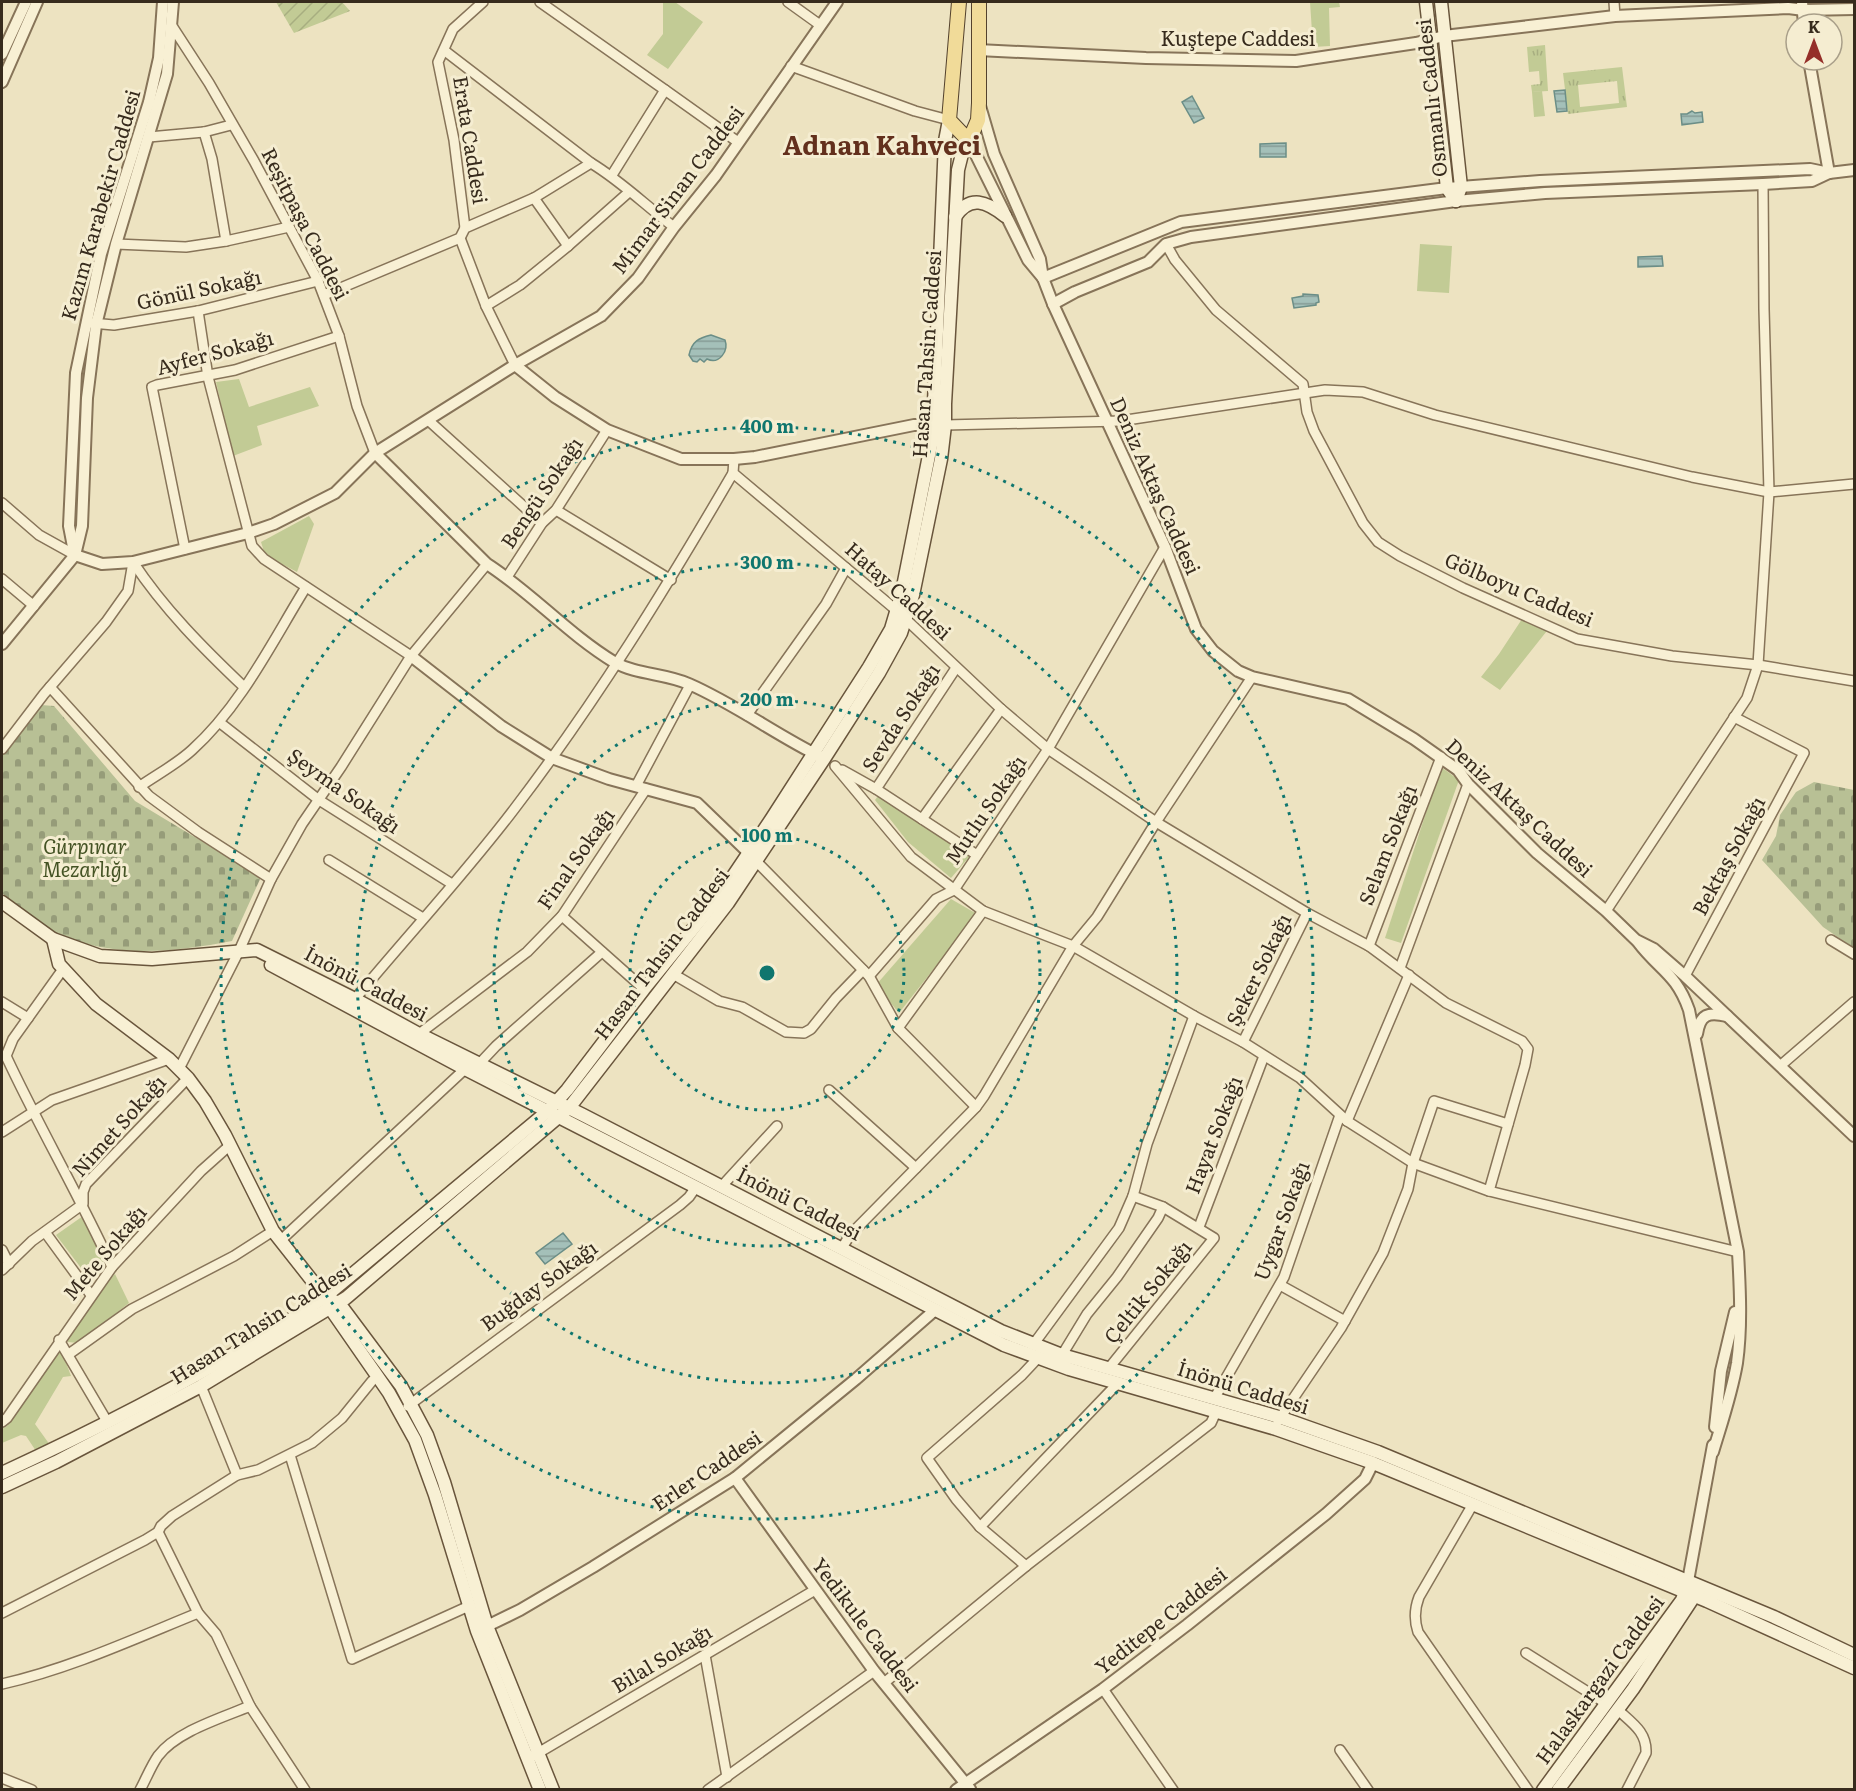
<svg xmlns="http://www.w3.org/2000/svg" width="1856" height="1791" font-family="Literata,serif">
  <style>
    .grass { fill: url(#grass-tufts); fill-rule: evenodd }
    .cemetery { fill: url(#cemetery-stones) }
    .park { fill: #c2cb95 }
    .garden { fill: url(#garden-furrows) }
    .water { fill: url(#water-rules); stroke: #6b8e87; stroke-width: 1.5 }
    .lines { fill: none; stroke-linecap: round; stroke-linejoin: round }
    .minor-casing { stroke: #877459; stroke-width: 12 }
    .tertiary-casing { stroke: #877459; stroke-width: 14 }
    .secondary-casing { stroke: #69553c; stroke-width: 15 }
    .primary-casing { stroke: #54422d; stroke-width: 16 }
    .minor { stroke: #f8f0d4; stroke-width: 9 }
    .tertiary { stroke: #f8f0d4; stroke-width: 10 }
    .secondary { stroke: #f8f0d4; stroke-width: 12 }
    .primary { stroke: #f1db99; stroke-width: 14 }
    .ring { fill: none; stroke: #0f766e; stroke-width: 3; stroke-dasharray: 3 6 }
    .labels { text-anchor: middle; stroke-width: 6; stroke-linejoin: round; paint-order: stroke }
    .street-label { font-size: 20px; fill: #372b1d; stroke: #f5edd1 }
    .park-label { font-size: 20px; font-style: italic; fill: #445324; stroke: #f5edd1 }
    .district-label { font-size: 26px; font-weight: bold; fill: #63301d; stroke: #f5edd1 }
    .centre { fill: #0f766e; stroke: #f5edd1; stroke-width: 3 }
    .ring-label { font-size: 18px; text-anchor: middle; font-weight: bold; fill: #0f766e; stroke: #f5edd1; stroke-width: 6; stroke-linejoin: round; paint-order: stroke }
  </style>
  <defs>
    <pattern id="grass-tufts" width="24" height="20" patternUnits="userSpaceOnUse" patternTransform="scale(1.5)"><rect width="24" height="20" fill="#c2cb95"/><path d="M3 7l-1-3M5 7V3M7 7l1-3M15 17l-1-3M17 17v-4M19 17l1-3" fill="none" stroke="#a7ae80"/></pattern>
    <pattern id="cemetery-stones" width="16" height="16" patternUnits="userSpaceOnUse" patternTransform="scale(1.5)"><rect width="16" height="16" fill="#b8c095"/><path d="M2 7V4a2 2 0 0 1 4 0v3zM10 15v-3a2 2 0 0 1 4 0v3z" fill="#969c79"/></pattern>
    <pattern id="garden-furrows" width="10" height="10" patternUnits="userSpaceOnUse" patternTransform="scale(1.5)"><rect width="10" height="10" fill="#c2cb95"/><path d="M-1 1l2-2M0 10L10 0M9 11l2-2" fill="none" stroke="#a7ae80"/></pattern>
    <pattern id="water-rules" width="6" height="5" patternUnits="userSpaceOnUse" patternTransform="scale(1.5)"><rect width="6" height="5" fill="#a4c0b9"/><path d="M0 2.5h6" fill="none" stroke="#869c96"/></pattern>
  </defs>
  <rect width="100%" height="100%" fill="#ede3c1"/>
  <!-- grass -->
  <g class="grass">
    <path d="M1545,45L1548,91L1532,92L1531,85L1540,84L1539,71L1529,72L1527,47Z"/>
    <path d="M1622,67L1627,107L1568,114L1563,73ZM1617,81L1619,103L1580,107L1578,85Z"/>
  </g>
  <!-- cemetery -->
  <g class="cemetery">
    <path d="M41,705L54,706L135,801L261,877L232,941C169,953 104,960 46,927C30,918 16,904 2,893V753Z"/>
    <path d="M1814,782L1854,790V948L1823,927L1762,860L1776,836L1780,815L1796,792Z"/>
  </g>
  <!-- park -->
  <g class="park">
    <path d="M663,2H675L703,22L668,69L647,55L663,34Z"/>
    <path d="M1310,2H1339L1340,7L1329,8L1330,46L1313,47Z"/>
    <path d="M1542,91L1545,116L1534,117L1532,92Z"/>
    <path d="M1420,244L1452,246L1449,293L1417,291Z"/>
    <path d="M239,379L249,407L310,387L319,406L257,426L262,445L233,456L216,382Z"/>
    <path d="M309,516L314,524L297,572L265,555L261,542Z"/>
    <path d="M1524,616L1550,627L1500,690L1481,677L1499,654Z"/>
    <path d="M1441,767L1459,780L1401,943L1385,938Z"/>
    <path d="M878,796L970,856L951,878L908,842L875,800Z"/>
    <path d="M951,899L977,914L899,1013L876,985Z"/>
    <path d="M83,1216L107,1268L91,1281L56,1235Z"/>
    <path d="M115,1274L129,1303L78,1343L68,1342L67,1338L105,1285Z"/>
    <path d="M62,1352L71,1376L63,1377L35,1424L50,1445L36,1451L26,1436L21,1435L2,1443V1429L7,1426L57,1353Z"/>
  </g>
  <!-- garden -->
  <path class="garden" d="M276,2H342L350,11L294,33Z"/>
  <!-- water -->
  <g class="water">
    <path d="M1565,90L1567,111L1557,112L1554,91Z"/>
    <path d="M1192,96L1204,118L1194,123L1182,102Z"/>
    <path d="M1692,111L1695,113L1702,112L1703,122L1682,125L1681,114H1687Z"/>
    <path d="M1286,143V157H1260V144Z"/>
    <path d="M1662,256L1663,266L1638,267V257Z"/>
    <path d="M1303,294L1318,295L1319,302L1316,303V305L1294,308L1292,298L1303,296Z"/>
    <path d="M711,335L725,340C729,351 719,365 707,359L704,362L700,359L697,362L693,361L689,355C692,341 699,338 711,335Z"/>
    <path d="M563,1233L572,1244L545,1264L536,1253Z"/>
  </g>
  <g class="lines">
    <defs>
      <g id="minor">
        <path d="M540,2L665,90"/>
        <path d="M788,2L820,25"/>
        <path d="M1614,2L1615,16"/>
        <path d="M172,26L209,83L254,161L318,281L339,336L357,406L375,453"/>
        <path d="M445,51L591,163"/>
        <path d="M791,66L915,111L949,120"/>
        <path d="M204,132L212,159L226,241"/>
        <path d="M149,137L204,132L231,125"/>
        <path d="M612,175L665,90L738,142"/>
        <path d="M534,198L568,246L629,192"/>
        <path d="M465,228L454,140L438,62L453,29L483,2"/>
        <path d="M460,238L486,306L515,365"/>
        <path d="M116,244L186,247L226,241L289,227"/>
        <path d="M1166,244L1175,260L1216,310L1303,384L1307,412L1314,431L1363,523L1378,542L1400,556L1463,588L1577,639L1672,656L1758,665L1854,681"/>
        <path d="M324,295L460,238L465,228L534,198L591,163C621,181 646,206 674,227"/>
        <path d="M486,306L520,285L568,246"/>
        <path d="M198,311L208,377L252,546L264,559L411,656"/>
        <path d="M91,323L114,325L198,311L318,281"/>
        <path d="M428,420L542,523"/>
        <path d="M945,425L1120,421L1325,390L1363,392L1435,415L1692,477L1769,492L1854,484"/>
        <path d="M734,459L733,473L896,610L1001,709L1048,749L1156,822L1307,913L1369,946L1446,1003L1522,1041L1528,1049L1525,1065L1489,1191"/>
        <path d="M2,503L39,535L75,555"/>
        <path d="M556,510L671,580"/>
        <path d="M185,549L152,387L157,385L235,370L339,336"/>
        <path d="M133,562C164,609 204,649 244,687"/>
        <path d="M507,577L542,523L556,510L607,430"/>
        <path d="M2,579L34,606"/>
        <path d="M50,687L149,796L198,832L271,879"/>
        <path d="M747,715L826,604L846,568"/>
        <path d="M219,722L319,800L452,884"/>
        <path d="M2,749L44,694L106,622L128,591L133,562"/>
        <path d="M835,766L911,857L983,911L1073,946L1194,1016L1243,1042L1300,1078L1347,1121L1413,1163L1489,1191L1738,1252"/>
        <path d="M842,770L876,789L977,855"/>
        <path d="M636,786L690,685"/>
        <path d="M139,787C156,775 177,764 192,750C241,706 272,642 306,587"/>
        <path d="M876,789L956,668"/>
        <path d="M922,819L1001,709"/>
        <path d="M329,860L423,918"/>
        <path d="M756,861L869,976L898,1028L976,1107"/>
        <path d="M954,890L1048,749L1165,547"/>
        <path d="M1606,911L1747,698L1758,665L1769,492L1764,309L1763,184"/>
        <path d="M562,916L644,989"/>
        <path d="M1831,940L1854,954"/>
        <path d="M1369,946L1441,757"/>
        <path d="M1400,968L1468,784"/>
        <path d="M63,969L13,1039L6,1056C39,1127 79,1195 112,1267"/>
        <path d="M673,974L719,1001L742,1007L786,1032L804,1033L811,1029L836,998L863,970"/>
        <path d="M869,976L936,899L954,890"/>
        <path d="M1685,976L1804,753L1734,717"/>
        <path d="M355,999C408,935 465,874 515,808C596,702 666,588 733,473"/>
        <path d="M2,1002L28,1018"/>
        <path d="M898,1028L983,911"/>
        <path d="M419,1034L527,952L562,916L646,789"/>
        <path d="M1243,1042L1307,913"/>
        <path d="M480,1063L496,1046L602,952"/>
        <path d="M1780,1066L1854,1002"/>
        <path d="M179,1069L239,951L271,879L302,824L341,767L411,656L487,564"/>
        <path d="M829,1090L916,1168"/>
        <path d="M1347,1121L1409,975"/>
        <path d="M2,1132L52,1100L169,1059"/>
        <path d="M721,1187L777,1126"/>
        <path d="M1199,1227L1264,1056"/>
        <path d="M45,1232L91,1295"/>
        <path d="M280,1241L465,1069"/>
        <path d="M842,1248L850,1235L976,1107L984,1096L1073,946L1097,917L1156,822L1252,677"/>
        <path d="M2,1250L9,1264"/>
        <path d="M2,1270L32,1241L83,1204V1192L86,1184L188,1078"/>
        <path d="M1280,1285L1345,1321"/>
        <path d="M59,1340L108,1423"/>
        <path d="M1033,1345L1119,1228L1133,1196"/>
        <path d="M69,1354L132,1309L234,1256L273,1231"/>
        <path d="M1062,1355L1087,1314L1117,1277L1158,1218L1163,1207"/>
        <path d="M1109,1368L1214,1238L1163,1207L1133,1196L1147,1144L1194,1016"/>
        <path d="M201,1386L237,1475"/>
        <path d="M1214,1399L1284,1277L1340,1115"/>
        <path d="M408,1406L680,1205L689,1197L696,1187"/>
        <path d="M1278,1421L1341,1328L1383,1253L1408,1189L1413,1163L1434,1101L1508,1124"/>
        <path d="M2,1422L7,1418L112,1267L201,1171L229,1146"/>
        <path d="M290,1455L352,1659L469,1606"/>
        <path d="M1473,1504L1419,1597C1414,1610 1414,1620 1418,1632L1528,1790"/>
        <path d="M980,1527L1118,1383"/>
        <path d="M158,1532L198,1613L216,1634L250,1706L305,1790"/>
        <path d="M1026,1566L980,1527L956,1499L927,1458L1022,1375L1037,1359"/>
        <path d="M2,1613L145,1540L158,1532L161,1526L172,1516L237,1475L258,1470L312,1443L342,1418L372,1381"/>
        <path d="M1526,1653L1607,1704"/>
        <path d="M705,1655L727,1777"/>
        <path d="M884,1683L1026,1566L1211,1423L1216,1412"/>
        <path d="M2,1684C69,1669 134,1639 198,1613"/>
        <path d="M1103,1689L1173,1790"/>
        <path d="M1618,1710C1632,1723 1647,1732 1646,1753L1627,1790"/>
        <path d="M1340,1750L1368,1790"/>
        <path d="M533,1756L815,1590"/>
        <path d="M2,1778L32,1790"/>
        <path d="M140,1790C146,1779 151,1766 158,1756C177,1731 222,1718 250,1706"/>
        <path d="M708,1790L874,1671"/>
      </g>
      <g id="tertiary">
        <path d="M1802,2L1804,24"/>
        <path d="M978,50L1146,58L1296,61L1416,43L1444,36L1615,16L1788,8L1804,10L1854,9"/>
        <path d="M2,54L26,2"/>
        <path d="M1809,60L1829,173"/>
        <path d="M2,82L37,2"/>
        <path d="M980,106L994,154L1040,259L1043,278L1053,304L1165,547L1196,629L1213,651L1238,671L1252,677L1348,699L1414,739L1458,770L1468,784L1537,853L1606,911L1636,940L1654,949L1685,976L1854,1136"/>
        <path d="M969,141L1028,260L1043,278"/>
        <path d="M1043,278L1181,222L1447,188L1540,181L1810,169L1829,173L1854,170"/>
        <path d="M1053,304L1075,292L1148,262L1166,244L1191,237L1456,201L1545,193L1763,184L1812,181L1829,173"/>
        <path d="M515,365L555,397L607,430L681,459H734L755,457L914,425H941"/>
        <path d="M375,453L487,564C532,593 568,634 614,662C637,675 665,673 689,684C735,704 776,735 821,757"/>
        <path d="M74,552L69,526L76,373L101,254L149,102L159,58L163,2"/>
        <path d="M75,555L102,564L133,562L248,533L274,524L335,493L375,453L515,365L601,316L638,278L674,227L716,175L837,2"/>
        <path d="M2,644L75,555L82,526L87,398L96,325L116,244L167,74L173,2"/>
        <path d="M411,656L501,726L552,758L609,779L697,803L754,858"/>
        <path d="M1638,942C1659,970 1676,973 1689,1010L1738,1252C1740,1288 1742,1327 1737,1363C1732,1393 1722,1422 1713,1452"/>
        <path d="M1697,1034C1700,1014 1708,1012 1727,1016"/>
        <path d="M1715,1427L1721,1371L1735,1312"/>
        <path d="M735,1478L874,1671L970,1789"/>
        <path d="M1688,1581L1713,1445"/>
        <path d="M481,1629L520,1610L593,1567L735,1478L856,1379L935,1310"/>
        <path d="M956,1790L1103,1689L1187,1625L1326,1514L1365,1479L1373,1463"/>
      </g>
      <g id="secondary">
        <path d="M1426,2L1447,188L1456,201"/>
        <path d="M1441,2L1461,187L1456,201"/>
        <path d="M955,217C970,194 987,202 1005,216"/>
        <path d="M2,902L53,939L100,956L152,959L257,950L355,999L419,1034L583,1115L1001,1331L1062,1355L1279,1417L1378,1452L1774,1617L1854,1655"/>
        <path d="M53,939L59,964L96,1004L169,1059L188,1078L205,1101L225,1135L273,1231L325,1297L330,1308L389,1393L415,1440L435,1495L477,1631L540,1790"/>
        <path d="M271,965L465,1069L1004,1345L1069,1369L1276,1429L1373,1463L1707,1601L1854,1668"/>
        <path d="M332,1300L339,1303L401,1386L427,1435L444,1482L487,1626L553,1790"/>
        <path d="M2,1473C113,1422 223,1365 325,1297L548,1111L567,1090L644,989L719,897L772,818L869,667L891,629L902,592L935,425L934,403L945,141L949,120"/>
        <path d="M2,1487L56,1462L201,1386L346,1298L569,1108L728,903L824,759L879,673L901,633L913,595L941,459L945,425V404L958,170L963,150L969,141"/>
        <path d="M1543,1790L1682,1600L1687,1586"/>
        <path d="M1558,1790L1633,1689L1699,1589"/>
      </g>
      <path id="primary" d="M959,2L949,120L969,141L978,120L979,103V2"/>
    </defs>
    <!-- minor casing -->
    <use href="#minor" class="minor-casing"/>
    <!-- tertiary casing -->
    <use href="#tertiary" class="tertiary-casing"/>
    <!-- secondary casing -->
    <use href="#secondary" class="secondary-casing"/>
    <!-- primary casing -->
    <use href="#primary" class="primary-casing"/>
    <!-- minor -->
    <use href="#minor" class="minor"/>
    <!-- tertiary -->
    <use href="#tertiary" class="tertiary"/>
    <!-- secondary -->
    <use href="#secondary" class="secondary"/>
    <!-- primary -->
    <use href="#primary" class="primary"/>
  </g>
  <!-- distance rings -->
  <g class="ring">
    <circle cx="767" cy="973" r="137"/>
    <circle cx="767" cy="973" r="273"/>
    <circle cx="767" cy="973" r="410"/>
    <circle cx="767" cy="973" r="546"/>
  </g>
  <g class="labels">
    <!-- street labels -->
    <g class="street-label">
      <text x="1238" y="46">Kuştepe Caddesi</text>
      <text transform="translate(1432 98) rotate(-96)" y="7">Osmanlı Caddesi</text>
      <text transform="translate(470 140) rotate(81)" y="7">Erata Caddesi</text>
      <text transform="translate(678 190) rotate(-53)" y="7">Mimar Sinan Caddesi</text>
      <text transform="translate(101 205) rotate(-74)" y="7">Kazım Karabekir Caddesi</text>
      <text transform="translate(305 224) rotate(63)" y="7">Reşitpaşa Caddesi</text>
      <text transform="translate(199 290) rotate(-12)" y="7">Gönül Sokağı</text>
      <text transform="translate(215 353) rotate(-15)" y="7">Ayfer Sokağı</text>
      <text transform="translate(927 354) rotate(-86)" y="7">Hasan Tahsin Caddesi</text>
      <text transform="translate(1155 486) rotate(66)" y="7">Deniz Aktaş Caddesi</text>
      <text transform="translate(542 493) rotate(-56)" y="7">Bengü Sokağı</text>
      <text transform="translate(1519 590) rotate(23)" y="7">Gölboyu Caddesi</text>
      <text transform="translate(898 591) rotate(42)" y="7">Hatay Caddesi</text>
      <text transform="translate(901 718) rotate(-57)" y="7">Sevda Sokağı</text>
      <text transform="translate(344 791) rotate(35)" y="7">Şeyma Sokağı</text>
      <text transform="translate(1519 808) rotate(43)" y="7">Deniz Aktaş Caddesi</text>
      <text transform="translate(986 810) rotate(-56)" y="7">Mutlu Sokağı</text>
      <text transform="translate(1388 845) rotate(-69)" y="7">Selam Sokağı</text>
      <text transform="translate(1729 856) rotate(-62)" y="7">Bektaş Sokağı</text>
      <text transform="translate(576 859) rotate(-55)" y="7">Final Sokağı</text>
      <text transform="translate(662 954) rotate(-53)" y="7">Hasan Tahsin Caddesi</text>
      <text transform="translate(1259 970) rotate(-64)" y="7">Şeker Sokağı</text>
      <text transform="translate(366 984) rotate(28)" y="7">İnönü Caddesi</text>
      <text transform="translate(119 1126) rotate(-48)" y="7">Nimet Sokağı</text>
      <text transform="translate(1214 1135) rotate(-69)" y="7">Hayat Sokağı</text>
      <text transform="translate(799 1204) rotate(27)" y="7">İnönü Caddesi</text>
      <text transform="translate(1282 1221) rotate(-70)" y="7">Uygar Sokağı</text>
      <text transform="translate(105 1253) rotate(-50)" y="7">Mete Sokağı</text>
      <text transform="translate(539 1286) rotate(-36)" y="7">Buğday Sokağı</text>
      <text transform="translate(1148 1292) rotate(-51)" y="7">Çeltik Sokağı</text>
      <text transform="translate(261 1324) rotate(-32)" y="7">Hasan Tahsin Caddesi</text>
      <text transform="translate(1243 1388) rotate(17)" y="7">İnönü Caddesi</text>
      <text transform="translate(707 1471) rotate(-34)" y="7">Erler Caddesi</text>
      <text transform="translate(1161 1621) rotate(-38)" y="7">Yeditepe Caddesi</text>
      <text transform="translate(865 1625) rotate(53)" y="7">Yedikule Caddesi</text>
      <text transform="translate(662 1659) rotate(-31)" y="7">Bilal Sokağı</text>
      <text transform="translate(1600 1680) rotate(-54)" y="7">Halaskargazi Caddesi</text>
    </g>
    <!-- park labels -->
    <g class="park-label">
      <text x="85" y="854">Gürpınar<tspan x="85" dy="23">Mezarlığı</tspan></text>
    </g>
    <!-- district labels -->
    <g class="district-label">
      <text x="882" y="155">Adnan Kahveci</text>
    </g>
  </g>
  <circle cx="767" cy="973" r="9" class="centre"/>
  <g class="ring-label">
    <text x="767" y="433">400 m</text>
    <text x="767" y="569">300 m</text>
    <text x="767" y="706">200 m</text>
    <text x="767" y="842">100 m</text>
  </g>
  <!-- border -->
  <rect width="1856" height="1791" fill="none" stroke="#372b1d" stroke-width="6"/>
  <!-- north arrow -->
  <g transform="translate(1814 42)"><circle r="28" fill="#f5edd1" stroke="#a99f89" stroke-width="1.5"/>
  <path d="M0-4.5L10 22L0 15L-10 22Z" fill="#952f29"/>
  <text y="-9" font-size="16" font-weight="bold" text-anchor="middle" fill="#372b1d">K</text>
  </g>
</svg>
